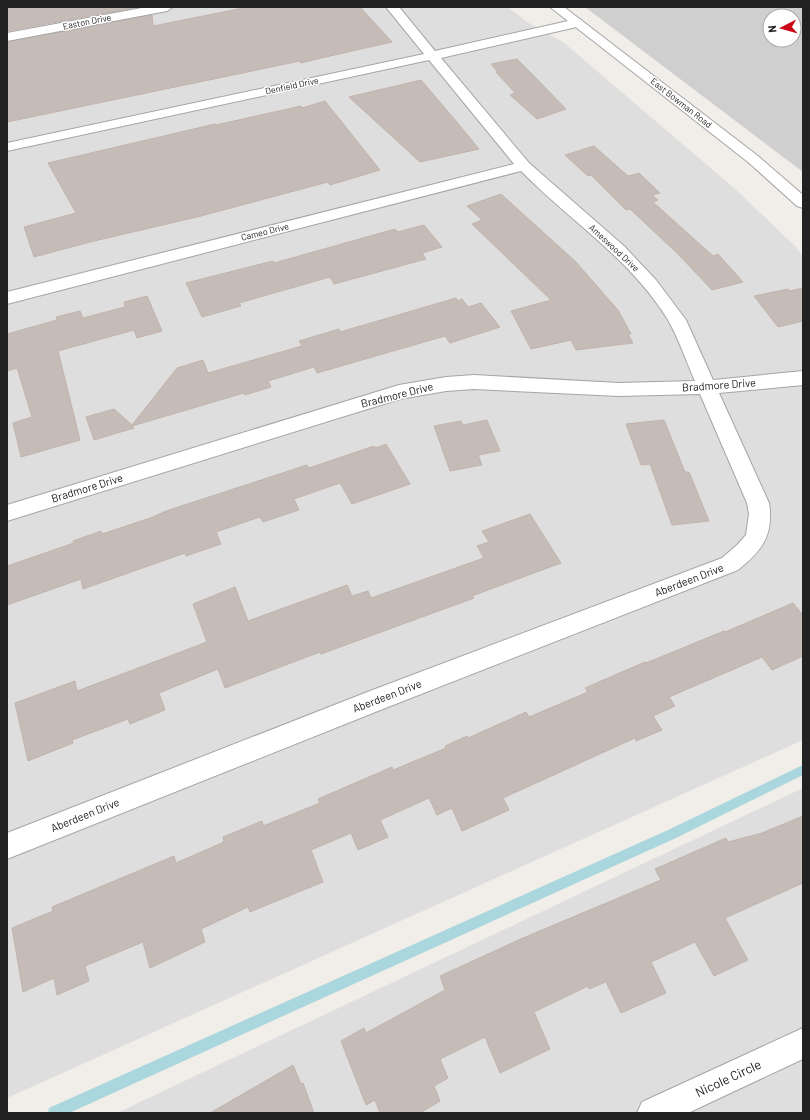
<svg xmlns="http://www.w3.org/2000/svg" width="810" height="1120" font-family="Barlow,sans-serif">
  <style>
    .residential { fill: #dfdede }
    .religious { fill: #cfcfcf; fill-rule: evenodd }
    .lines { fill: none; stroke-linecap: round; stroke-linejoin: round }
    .stream { fill: #aad6dd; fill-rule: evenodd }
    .building { fill: #c6bcb7; stroke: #c2b3aa }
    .minor-casing { stroke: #a5a5a5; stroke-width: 2 }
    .tertiary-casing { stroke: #a5a5a5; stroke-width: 2 }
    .minor { fill: #fff; fill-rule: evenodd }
    .tertiary { fill: #fff; fill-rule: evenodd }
    .labels { text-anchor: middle; stroke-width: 3; stroke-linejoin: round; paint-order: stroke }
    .far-street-label { font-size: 9px; fill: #212121; stroke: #fff }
    .street-label { font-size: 11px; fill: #212121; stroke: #fff }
    .near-street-label { font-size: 13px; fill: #212121; stroke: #fff }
  </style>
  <rect width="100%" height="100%" fill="#f1ede8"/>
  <!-- residential -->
  <g class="residential">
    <path d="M7,7H508L527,22L563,42L734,188L795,246L803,257V740L7,1098Z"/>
    <path d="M803,788V1113H117L617,876Z"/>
  </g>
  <!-- religious -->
  <path class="religious" d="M585,7H803V172ZM770,16H794V40H770Z"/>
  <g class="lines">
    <!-- stream -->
    <path class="stream" d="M803,765V775L676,838L69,1113H48L49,1108L668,830Z"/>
  </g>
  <!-- building -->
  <g class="building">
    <path d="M7,7H139L7,31Z"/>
    <path d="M248,7H360L392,42L317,59L301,63L300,61L7,122V42L152,15L153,26Z"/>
    <path d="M517,59L531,73L566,109L537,119L510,95L515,93L496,72H498L491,64Z"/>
    <path d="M421,80L456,121L479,149L420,162L349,97Z"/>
    <path d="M325,101L380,170L330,185L328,182L201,216L90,242L34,257L24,227L76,213L48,163L215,124L216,125L301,106L302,108Z"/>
    <path d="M594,146L628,176L639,173L660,193L652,195L658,200L653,202L713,256L718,254L743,282L712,290L678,254L630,209L626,210L591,175L588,176L565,155Z"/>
    <path d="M501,194L575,261L618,310L631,334H628L633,343L576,350L571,340L531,349L511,311L551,300L472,224L482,220L467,206Z"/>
    <path d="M424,225L442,247L422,253L426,259L334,284L330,277L239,303L241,306L202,317L186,283L273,261L274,263L395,229L398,232Z"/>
    <path d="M803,288V321L778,327L754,296L788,289L790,291Z"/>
    <path d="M147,296L162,331L137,338L134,330L58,351L80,440L21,457L13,423L32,417L17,368L7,371V334L57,320L56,317L80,311L83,318L125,307L124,302Z"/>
    <path d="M456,298L458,301L462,299L468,307L481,303L500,327L450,343L445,336L317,373L314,367L268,381L271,387L245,395L244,393L132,426L134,428L94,440L86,417L114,409L132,425L177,368L203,360L208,373L302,346L299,341L339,329L340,332Z"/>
    <path d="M487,420L500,451L478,455L482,465L450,471L434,426L461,421L463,425Z"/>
    <path d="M664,420L685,472H689L709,521L672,525L650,464L641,465L626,424Z"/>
    <path d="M386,444L410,484L352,504L340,483L294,499L299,510L263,522L260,517L216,532L221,544L186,556L185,553L83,589L81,579L7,605V566L74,543L73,541L101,531L102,534L153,517L166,511L307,465L309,468L374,446L376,448Z"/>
    <path d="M530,514L561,563L472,596L474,598L321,654L320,652L225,688L218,669L159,693L165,710L130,724L128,719L72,740L73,743L28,761L15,703L75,681L77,691L207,642L193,604L235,587L248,621L347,585L352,596L368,591L371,598L484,558L477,546L489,542L482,531Z"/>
    <path d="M793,603L803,615V656L772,670L762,657L669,697L675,706L653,716L662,730L636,741L635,738L503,798L509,810L462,831L452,808L437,815L429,798L380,820L388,837L358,850L351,833L311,850L323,882L250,912L248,907L201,929L205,942L150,968L143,942L85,966L89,981L57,995L54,978L23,992L12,928L53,911L52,907L174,856L176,863L224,842L223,837L262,821L263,826L320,803L318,799L392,767L393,770L446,748L445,746L467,736L468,738L526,712L529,717L588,692L585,688L645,662L646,663L724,631L725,632Z"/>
    <path d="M803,816V883L725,918L748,960L714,976L695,942L651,962L666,993L621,1013L606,982L589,989L588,986L534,1012L550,1049L500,1073L485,1037L440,1059L448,1078L434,1086L440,1101L420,1113H380L375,1100L366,1105L341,1041L364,1028L366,1033L445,990L440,976L523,938L661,880L655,869L726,838L728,842L762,833Z"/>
    <path d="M293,1065L301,1084L303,1083L314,1113H210Z"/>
  </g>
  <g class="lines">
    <defs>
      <g id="minor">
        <path d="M147,7H173L167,11L7,41V33Z"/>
        <path d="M386,7H399L435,51L577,19L581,20L583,23L581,26L441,58L529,163L624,246L656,280L686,320L713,380L803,371V385L719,393L769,503C774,535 762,551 738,570L388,707L7,859V833L370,691L722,558L737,545L746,535L749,514L747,503L700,394L619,396L474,389L446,391L400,399L7,521V505L399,385L446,377L474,375L619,383L695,381C686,361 679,339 668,320C631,259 570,221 521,171L7,304V292L514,164L429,60L7,151V143L424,54Z"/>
        <path d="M803,1028V1059L688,1113H637L642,1102Z"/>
      </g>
      <path id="tertiary" d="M550,7H564L758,156L803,195V208L797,206L748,162Z"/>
    </defs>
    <!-- minor casing -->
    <use href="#minor" class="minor-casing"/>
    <!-- tertiary casing -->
    <use href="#tertiary" class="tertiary-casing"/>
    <!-- minor -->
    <use href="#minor" class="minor"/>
    <!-- tertiary -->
    <use href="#tertiary" class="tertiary"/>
  </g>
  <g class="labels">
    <!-- far-street labels -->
    <g class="far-street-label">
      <text transform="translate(87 22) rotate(-11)" y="3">Easton Drive</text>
      <text transform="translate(292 86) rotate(-12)" y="3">Denfield Drive</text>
      <text transform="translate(681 103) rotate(38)" y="3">East Bowman Road</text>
      <text transform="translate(265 232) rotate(-14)" y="3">Cameo Drive</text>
      <text transform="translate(614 248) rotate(43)" y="3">Ameswood Drive</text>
    </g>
    <!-- street labels -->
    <g class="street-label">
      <text transform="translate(719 385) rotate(-4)" y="4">Bradmore Drive</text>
      <text transform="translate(397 395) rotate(-14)" y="4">Bradmore Drive</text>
      <text transform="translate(87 488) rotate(-17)" y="4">Bradmore Drive</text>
      <text transform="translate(689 580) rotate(-21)" y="4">Aberdeen Drive</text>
      <text transform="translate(387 696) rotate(-21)" y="4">Aberdeen Drive</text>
      <text transform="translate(85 815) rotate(-22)" y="4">Aberdeen Drive</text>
    </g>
    <!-- near-street labels -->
    <g class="near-street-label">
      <text transform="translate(728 1078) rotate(-25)" y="5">Nicole Circle</text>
    </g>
  </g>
  <!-- border -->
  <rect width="810" height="1120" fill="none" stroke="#212121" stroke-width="16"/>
  <!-- north arrow -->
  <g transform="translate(782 28) rotate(264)"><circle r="19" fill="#ffffff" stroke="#a6a6a6"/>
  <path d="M0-3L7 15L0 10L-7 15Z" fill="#cc0618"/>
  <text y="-6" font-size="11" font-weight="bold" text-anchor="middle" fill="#212121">N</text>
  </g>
</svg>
